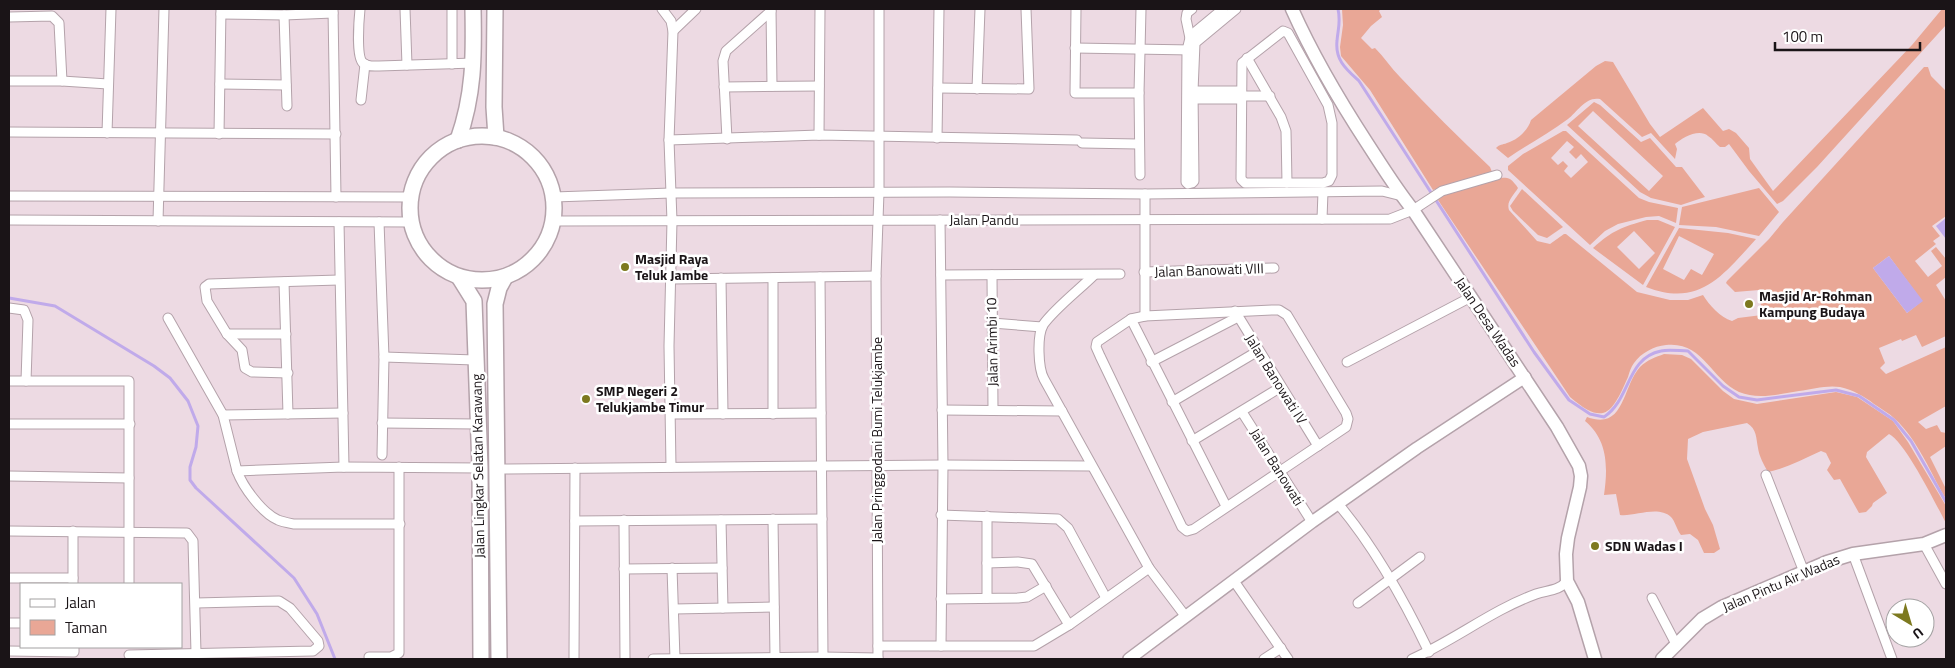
<svg xmlns="http://www.w3.org/2000/svg" width="1955" height="668" font-family="'Titillium Web',sans-serif">
  <style>
    .green { fill: #e9a796; fill-rule: evenodd }
    .water { fill: #c0aaea }
    .lines { fill: none; stroke-linecap: round; stroke-linejoin: round }
    .stream { stroke: #c0aaea; stroke-width: 3 }
    .minor-casing { stroke: #b4a2aa; stroke-width: 11 }
    .tertiary-casing { stroke: #b4a2aa; stroke-width: 14 }
    .secondary-casing { stroke: #b4a2aa; stroke-width: 15 }
    .primary-casing { stroke: #b4a2aa; stroke-width: 18 }
    .minor { stroke: #fff; stroke-width: 9 }
    .tertiary { stroke: #fff; stroke-width: 11 }
    .secondary { stroke: #fff; stroke-width: 12 }
    .primary { stroke: #fff; stroke-width: 15 }
    .poi-dot { fill: #7d791f; stroke: #fff; stroke-width: 2 }
    .labels { text-anchor: middle; stroke-width: 5; stroke-linejoin: round; paint-order: stroke }
    .street-label { font-size: 14px; fill: #1a1417; stroke: #fff }
    .poi-label { font-size: 14px; font-weight: bold; fill: #1a1417; stroke: #fff; text-anchor: start }
  </style>
  <rect width="100%" height="100%" fill="#eddae3"/>
  <!-- green -->
  <g class="green">
    <path d="M1342,9H1381L1379,11L1382,17L1371,26L1361,38L1372,49L1375,48C1384,57 1391,68 1400,77C1429,108 1459,138 1490,167L1492,172L1433,190L1370,90L1341,56L1340,47L1343,25Z"/>
    <path d="M1942,9H1946V25L1817,167L1783,201L1777,204L1749,171L1729,144L1725,147H1720C1716,144 1713,139 1708,136C1699,128 1682,138 1675,144L1677,149L1675,159L1651,133L1642,137L1600,99C1586,96 1577,112 1568,119C1549,133 1527,145 1508,158L1496,148C1500,144 1502,145 1507,143C1518,140 1528,130 1531,120L1596,66L1605,61L1613,62L1650,124L1660,137L1703,108L1723,131L1729,129L1736,133L1749,148L1750,159L1773,191L1912,45Z"/>
    <path d="M1924,67H1928L1931,76L1946,91V216L1932,226L1940,236L1933,241L1936,244L1915,261L1928,277L1942,266L1931,251L1936,247L1946,259V277L1936,285L1946,301V336L1922,347L1916,335L1902,341L1901,339L1879,348L1885,363L1880,368L1886,374L1946,347V406L1918,422L1926,429L1937,425L1941,432L1946,433V446L1930,457L1946,489V499C1931,474 1918,440 1895,419C1889,413 1881,409 1874,404C1864,396 1853,390 1840,387C1827,385 1812,389 1799,391C1779,394 1758,400 1739,392C1710,378 1703,341 1666,345C1654,346 1641,353 1634,363C1631,367 1629,373 1628,377C1612,413 1605,427 1570,397L1436,197C1448,191 1499,173 1510,179C1513,181 1516,185 1518,188C1514,195 1506,201 1509,210L1537,241L1550,244L1564,234H1566L1637,292L1670,300H1688L1703,295C1709,305 1720,317 1732,321L1738,318L1762,315L1759,290L1735,292L1726,283L1727,281L1769,239L1783,222ZM1889,256L1922,301L1907,313L1873,268Z"/>
    <path d="M1594,102L1600,105L1641,142L1650,138L1676,167H1682L1705,197L1681,205L1651,198L1640,192L1567,125ZM1593,111L1663,176L1649,191L1578,126Z"/>
    <path d="M1563,131H1566L1639,198L1649,202L1678,208L1676,223L1659,216L1646,217L1618,224L1605,231L1590,245L1508,170V166L1523,154ZM1567,141L1574,147L1569,152L1576,159L1581,154L1588,162L1571,178L1564,171L1568,166L1563,161L1558,165L1551,158Z"/>
    <path d="M1759,188L1779,212L1759,236L1716,227L1679,225L1682,207Z"/>
    <path d="M1522,189L1563,227L1547,238L1538,235L1513,211L1510,206Z"/>
    <path d="M1647,220H1658L1675,227L1643,285L1593,248C1613,230 1622,227 1647,220ZM1634,231L1655,253L1639,269L1617,247Z"/>
    <path d="M1679,228L1728,233L1756,239C1723,275 1700,308 1646,287ZM1679,236L1714,254L1702,275L1691,269L1684,280L1663,269Z"/>
    <path d="M1664,354L1682,355L1691,359L1723,391L1734,399L1757,404L1836,392L1857,397L1893,421L1908,442L1946,506V523C1935,503 1906,443 1889,434L1867,452L1866,457L1887,493L1873,503L1872,506L1866,512L1859,513L1840,479L1834,480L1827,470L1831,463L1826,453L1821,451C1803,459 1787,468 1768,472C1764,465 1759,456 1758,448C1756,438 1757,429 1747,423L1703,432L1688,439L1687,459L1705,509L1713,525L1720,549L1714,553H1704L1698,540L1690,534L1681,535C1677,530 1675,521 1671,517C1658,505 1634,517 1620,515L1616,494L1604,495C1608,467 1608,440 1585,421L1587,417C1625,431 1622,387 1640,367C1647,360 1656,357 1664,354Z"/>
  </g>
  <!-- water -->
  <g class="water">
    <path d="M1946,218V239L1936,226Z"/>
    <path d="M1889,256L1923,301L1907,313L1873,268Z"/>
  </g>
  <g class="lines">
    <!-- stream -->
    <g class="stream">
      <path d="M1338,9C1341,22 1338,28 1337,41C1335,60 1346,69 1359,81L1534,352L1569,400L1590,414L1604,417C1631,399 1626,358 1661,351C1669,349 1680,351 1688,351L1723,386L1739,397L1757,400L1836,390L1859,396L1894,420L1911,441L1946,502"/>
      <path d="M9,298L55,306L154,366L170,378L188,401L198,426L196,447L190,467V480L196,488L294,578L317,614L335,659"/>
    </g>
    <defs>
      <g id="minor">
        <path d="M333,9L336,197"/>
        <path d="M360,9C359,19 356,57 363,63C367,67 374,66 379,66L474,63"/>
        <path d="M405,9L407,65"/>
        <path d="M452,9V64"/>
        <path d="M662,9L671,21L673,31L669,140L672,221L669,346L671,467"/>
        <path d="M771,9L772,86"/>
        <path d="M1076,9L1075,93H1139"/>
        <path d="M1192,9L1187,13L1186,19L1190,38L1193,40"/>
        <path d="M1223,9L1194,33L1190,38L1187,50L1186,182L1188,184L1192,183L1194,181L1193,91L1195,43L1236,9"/>
        <path d="M221,14L284,15L333,13"/>
        <path d="M284,15L287,106"/>
        <path d="M9,17L52,16L59,23L62,81"/>
        <path d="M673,31L696,9"/>
        <path d="M1283,31L1288,33L1328,105L1332,123V175L1329,181L1323,183H1245L1241,179L1242,63Z"/>
        <path d="M1075,48L1192,50"/>
        <path d="M1247,58L1281,117L1286,131L1287,183"/>
        <path d="M9,81H62L108,84"/>
        <path d="M220,84L286,85"/>
        <path d="M724,87L819,86"/>
        <path d="M938,88L1029,89L1026,9"/>
        <path d="M977,89L980,9"/>
        <path d="M1189,91H1241"/>
        <path d="M1241,96H1270"/>
        <path d="M1189,99H1241"/>
        <path d="M361,100L365,64"/>
        <path d="M9,132L336,134"/>
        <path d="M107,133L111,9"/>
        <path d="M219,134L221,9"/>
        <path d="M819,135L820,9"/>
        <path d="M937,138L939,9"/>
        <path d="M727,139L723,61L726,51L771,11"/>
        <path d="M669,140L819,135L1077,140"/>
        <path d="M1082,143L1138,144"/>
        <path d="M1140,175L1139,93L1141,9"/>
        <path d="M1145,194V316"/>
        <path d="M9,196L411,197"/>
        <path d="M554,197L671,193L950,192L1145,194L1382,191L1402,196"/>
        <path d="M1322,219L1323,192"/>
        <path d="M9,220L411,222"/>
        <path d="M940,220L943,465L941,646"/>
        <path d="M158,221L164,9"/>
        <path d="M554,221L1390,219L1413,210L1442,191L1497,175"/>
        <path d="M339,222L344,467"/>
        <path d="M379,222L384,357L382,455"/>
        <path d="M1144,272L1274,268"/>
        <path d="M941,275L1120,274"/>
        <path d="M992,275L993,410"/>
        <path d="M1094,275C1080,289 1054,309 1043,325C1037,336 1038,368 1044,379L1149,568L1186,617"/>
        <path d="M820,277L823,657"/>
        <path d="M721,278L723,414"/>
        <path d="M773,278V414"/>
        <path d="M672,279L876,276"/>
        <path d="M284,282L288,414"/>
        <path d="M9,308L24,310L28,320L26,381"/>
        <path d="M1272,310H1279L1287,315L1346,413L1348,419L1346,427L1194,529L1187,531L1182,527L1100,356L1096,347L1097,342L1131,319L1145,316Z"/>
        <path d="M1235,311L1318,446"/>
        <path d="M168,318L223,415L237,471L344,467L480,468"/>
        <path d="M1131,319L1226,506"/>
        <path d="M992,323L1042,327"/>
        <path d="M227,334H286"/>
        <path d="M384,357L475,360"/>
        <path d="M1151,362L1238,317"/>
        <path d="M1347,362L1471,297"/>
        <path d="M288,373L252,372L245,368L242,350L227,334L207,301L205,287L209,284L339,280"/>
        <path d="M9,381H129V584"/>
        <path d="M1172,402L1258,351"/>
        <path d="M942,410L1062,411"/>
        <path d="M1242,412L1312,522"/>
        <path d="M671,414L821,413"/>
        <path d="M223,415L343,413"/>
        <path d="M382,423L477,424"/>
        <path d="M9,424H130"/>
        <path d="M1192,441L1281,387"/>
        <path d="M497,469L943,465L1091,466"/>
        <path d="M237,471C243,487 262,513 278,520C283,522 289,523 294,524H400"/>
        <path d="M1766,475L1804,572"/>
        <path d="M9,476L129,478"/>
        <path d="M1339,505C1376,549 1404,600 1429,652"/>
        <path d="M941,515L1058,519L1068,528L1106,598"/>
        <path d="M987,516V598"/>
        <path d="M773,519L775,657"/>
        <path d="M624,520L625,659"/>
        <path d="M721,520L723,608"/>
        <path d="M575,521L822,519"/>
        <path d="M9,531L187,533L193,541L196,653"/>
        <path d="M73,531V584"/>
        <path d="M1924,544L1946,584"/>
        <path d="M1853,554L1892,659"/>
        <path d="M987,563L1018,562L1032,564L1069,625"/>
        <path d="M672,568L675,659"/>
        <path d="M624,569L722,568"/>
        <path d="M9,578H73"/>
        <path d="M1234,581L1288,659"/>
        <path d="M1652,598L1677,646"/>
        <path d="M941,599L1018,598L1027,597L1046,586"/>
        <path d="M1358,603L1420,557"/>
        <path d="M674,609L774,607"/>
        <path d="M9,623H21"/>
        <path d="M878,646H1034L1069,625L1149,568"/>
        <path d="M9,651L74,652V647"/>
        <path d="M129,655L313,651L319,646L318,641L290,608L279,601L196,603"/>
        <path d="M369,657H391L399,653V467"/>
        <path d="M574,659L575,468"/>
        <path d="M653,659L823,657L878,658"/>
        <path d="M878,659L876,276L879,192V9"/>
        <path d="M1264,659L1281,648"/>
        <path d="M1412,659C1455,640 1492,610 1536,594C1547,590 1559,591 1567,581"/>
      </g>
      <path id="tertiary" d="M1129,659L1312,522L1417,448L1525,377"/>
      <g id="secondary">
        <path d="M1292,9C1313,56 1339,100 1367,143C1382,166 1396,189 1413,210L1557,427L1579,466L1581,476L1580,487L1568,538L1566,554L1567,581L1578,602L1595,659"/>
        <path d="M1662,659L1702,619L1722,607L1827,562L1853,554L1924,544L1946,535"/>
      </g>
      <g id="primary">
        <path d="M495,9L494,107L496,137"/>
        <circle cx="482" cy="208" r="72"/>
        <path d="M458,140C474,95 474,56 473,9"/>
        <path d="M459,277L474,301L480,468L481,659"/>
        <path d="M499,659L495,304L499,288L505,277"/>
      </g>
    </defs>
    <!-- minor casing -->
    <use href="#minor" class="minor-casing"/>
    <!-- tertiary casing -->
    <use href="#tertiary" class="tertiary-casing"/>
    <!-- secondary casing -->
    <use href="#secondary" class="secondary-casing"/>
    <!-- primary casing -->
    <use href="#primary" class="primary-casing"/>
    <!-- minor -->
    <use href="#minor" class="minor"/>
    <!-- tertiary -->
    <use href="#tertiary" class="tertiary"/>
    <!-- secondary -->
    <use href="#secondary" class="secondary"/>
    <!-- primary -->
    <use href="#primary" class="primary"/>
  </g>
  <!-- markers -->
  <g class="poi-dot">
    <circle cx="625" cy="267" r="5"/>
    <circle cx="1749" cy="304" r="5"/>
    <circle cx="586" cy="399" r="5"/>
    <circle cx="1595" cy="546" r="5"/>
  </g>
  <g class="labels">
    <!-- street labels -->
    <g class="street-label">
      <text x="984" y="225">Jalan Pandu</text>
      <text transform="translate(1209 270) rotate(-2)" y="5">Jalan Banowati VIII</text>
      <text transform="translate(1488 322) rotate(56)" y="5">Jalan Desa Wadas</text>
      <text transform="translate(992 342) rotate(-91)" y="5">Jalan Arimbi 10</text>
      <text transform="translate(1276 379) rotate(58)" y="5">Jalan Banowati IV</text>
      <text transform="translate(877 440) rotate(-90)" y="5">Jalan Pringgodani Bumi Telukjambe</text>
      <text transform="translate(478 466) rotate(-91)" y="5">Jalan Lingkar Selatan Karawang</text>
      <text transform="translate(1277 467) rotate(58)" y="5">Jalan Banowati</text>
      <text transform="translate(1781 583) rotate(-23)" y="5">Jalan Pintu Air Wadas</text>
    </g>
    <!-- poi labels -->
    <g class="poi-label">
      <text x="635" y="264">Masjid Raya<tspan x="635" dy="16">Teluk Jambe</tspan></text>
      <text x="1759" y="301">Masjid Ar-Rohman<tspan x="1759" dy="16">Kampung Budaya</tspan></text>
      <text x="596" y="396">SMP Negeri 2<tspan x="596" dy="16">Telukjambe Timur</tspan></text>
      <text x="1605" y="551">SDN Wadas I</text>
    </g>
  </g>
  <!-- border -->
  <rect width="1955" height="668" fill="none" stroke="#1a1417" stroke-width="20"/>
  <!-- legend -->
  <rect x="20" y="583" width="162" height="65" fill="#ffffff" stroke="#a3a1a2"/>
  <rect x="30" y="599" width="25" height="8" fill="#ffffff" stroke="#a3a1a2"/>
  <text x="65" y="608" font-size="15" fill="#1a1417">Jalan</text>
  <rect x="30" y="620" width="25" height="15" fill="#e9a796" stroke="#a3a1a2"/>
  <text x="65" y="633" font-size="15" fill="#1a1417">Taman</text>
  <!-- north arrow -->
  <g transform="translate(1910 623) rotate(142)"><circle r="24" fill="#ffffff" stroke="#a3a1a2"/>
  <path d="M0-4L9 19L0 12L-9 19Z" fill="#7d791f"/>
  <text y="-8" font-size="14" font-weight="bold" text-anchor="middle" fill="#1a1417">U</text>
  </g>
  <!-- scale -->
  <path d="M1775 42v8h145v-8" fill="none" stroke="#1a1417" stroke-width="2.5"/>
  <text x="1782" y="42" font-size="15" fill="#1a1417" stroke="#ffffff" stroke-width="4" paint-order="stroke">100 m</text>
</svg>
